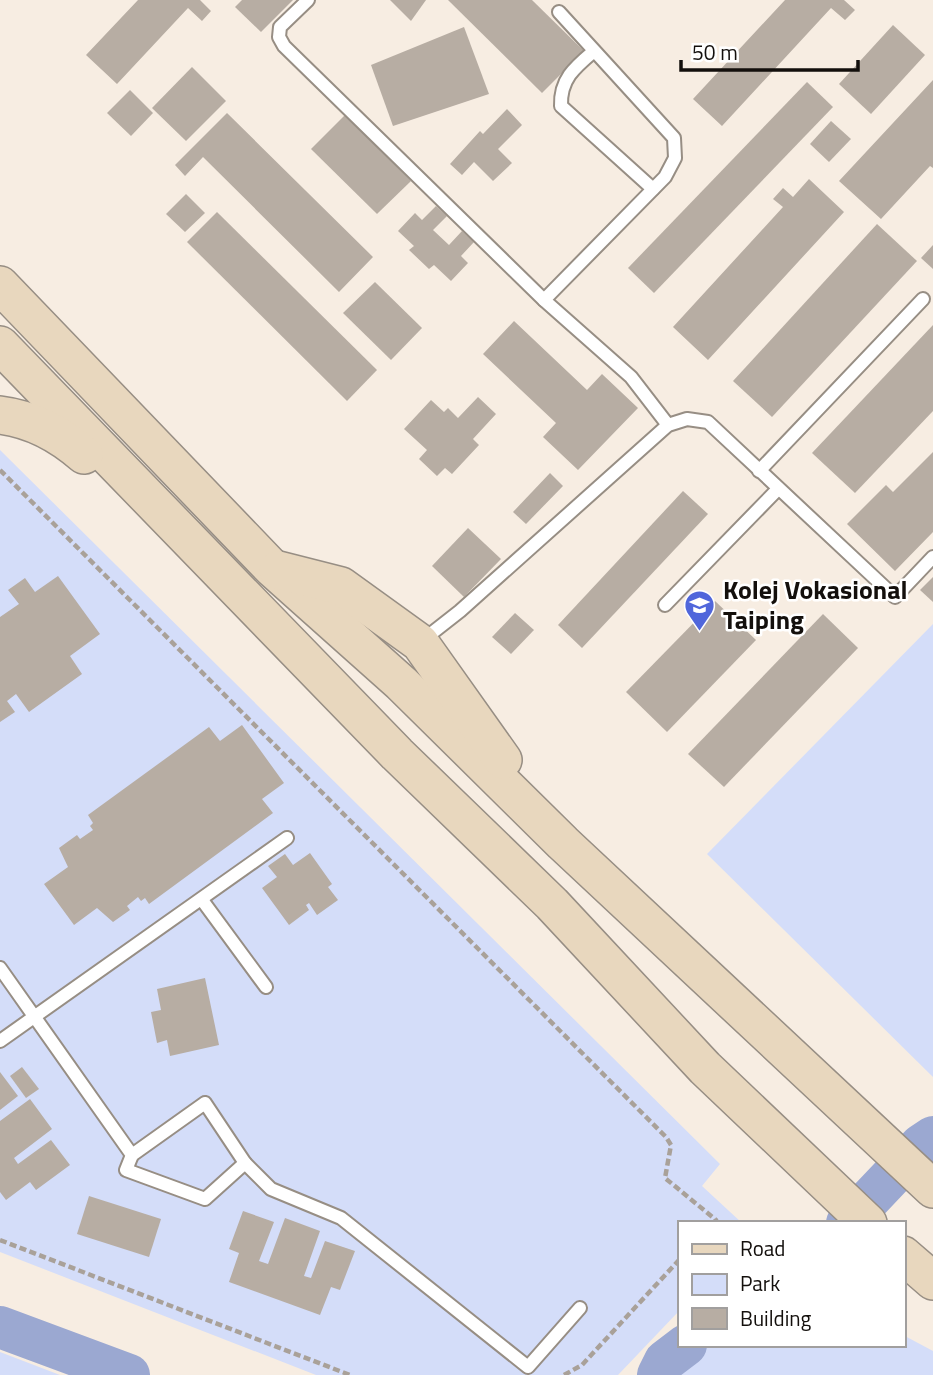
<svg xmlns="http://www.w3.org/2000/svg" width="933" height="1375" font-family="'Titillium Web',sans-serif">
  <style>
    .green { fill: #d4ddf9 }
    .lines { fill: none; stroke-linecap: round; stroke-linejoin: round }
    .river { stroke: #9ba8d1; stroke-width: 42 }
    .building { fill: #b7ada3 }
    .service-casing { stroke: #978e84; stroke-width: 16 }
    .secondary-casing { stroke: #978e84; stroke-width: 40 }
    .path { stroke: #a9a199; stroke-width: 4.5; stroke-dasharray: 7 3.5; stroke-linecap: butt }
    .service { stroke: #fff; stroke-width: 12 }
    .secondary { stroke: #e8d7be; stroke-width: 37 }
    .labels { text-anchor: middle; stroke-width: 5; stroke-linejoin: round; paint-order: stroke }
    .poi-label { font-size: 26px; font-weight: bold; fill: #130f0c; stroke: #fff; text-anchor: start }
  </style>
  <rect width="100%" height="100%" fill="#f7ede2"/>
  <!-- green -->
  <g class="green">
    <path d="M0,450L720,1164L702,1186L742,1223H679V1311L618,1375H316L0,1252Z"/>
    <path d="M933,624V1077L707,854Z"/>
    <path d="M903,1335L933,1351V1375H645L679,1341V1345H903Z"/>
    <path d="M0,1352L60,1375H0Z"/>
  </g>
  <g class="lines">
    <!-- river -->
    <g class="river">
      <path d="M847,1223L921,1145L933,1137"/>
      <path d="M0,1327L129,1375"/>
      <path d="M658,1375L665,1361L686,1345"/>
    </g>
  </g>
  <!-- building -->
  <g class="building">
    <path d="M138,0H200L211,11L202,21L188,8L117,84L86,55Z"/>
    <path d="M242,0H293L261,32L235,7Z"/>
    <path d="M390,0H426L411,21Z"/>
    <path d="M448,0H532L584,51L542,93Z"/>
    <path d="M785,0H844L855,10L845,20L831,8L722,126L693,99Z"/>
    <path d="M893,25L925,55L871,114L839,84Z"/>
    <path d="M464,27L489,94L393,126L371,65Z"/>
    <path d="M192,67L226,101L186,141L152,108Z"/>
    <path d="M933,80V168L930,166L881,219L839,181Z"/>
    <path d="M807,82L833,107L654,293L628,268Z"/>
    <path d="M130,90L153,113L131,136L107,113Z"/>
    <path d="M507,109L522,125L498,149L512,163L493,181L474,162L462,175L450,164L480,131L483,134Z"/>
    <path d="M227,113L373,257L339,292L203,157L185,176L175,165Z"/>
    <path d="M345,115L411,181L377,214L311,149Z"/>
    <path d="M831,121L851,139L829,162L810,144Z"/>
    <path d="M809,179L844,212L708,360L673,327L783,207L773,199L783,188L793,197Z"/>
    <path d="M186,194L205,213L185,232L166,214Z"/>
    <path d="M436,206L447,216L433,230L449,245L462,231L474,242L461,256L468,263L451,281L434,265L429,269L409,250L414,246L398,231L415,213L422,220Z"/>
    <path d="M217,212L377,370L347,401L187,242Z"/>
    <path d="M877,224L917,261L772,417L733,381Z"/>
    <path d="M933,245V269L921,258Z"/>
    <path d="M375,282L422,328L391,360L343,313Z"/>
    <path d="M514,321L587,390L602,374L638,408L578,470L543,437L556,423L483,354Z"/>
    <path d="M933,325V411L855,493L812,453Z"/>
    <path d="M478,397L496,414L473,439L479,445L452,474L445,468L437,476L419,459L427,450L404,429L431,400L444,412L448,408L458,418Z"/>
    <path d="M933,452V532L895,571L847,524L886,485L893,492Z"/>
    <path d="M550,473L563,486L526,524L513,512Z"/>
    <path d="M683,491L708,514L582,648L558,625Z"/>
    <path d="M468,528L501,559L464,597L432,566Z"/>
    <path d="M58,576L100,634L70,656L82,674L29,712L16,694L7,701L15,712L0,722V617L19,604L8,590L25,578L35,592Z"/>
    <path d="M933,577V602L920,590Z"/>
    <path d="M715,601L756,640L667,732L626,692Z"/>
    <path d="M515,613L534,630L511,654L492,637Z"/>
    <path d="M823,614L858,648L724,787L688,754Z"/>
    <path d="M242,725L284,783L262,799L273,813L149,904L145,898L141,901L138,897L127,906L130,910L113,922L97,908L74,925L44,884L68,867L59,848L77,835L80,839L93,830L90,826L93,823L88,815L209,727L220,741Z"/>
    <path d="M310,853L332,884L328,887L338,900L317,915L309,903L306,905L309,910L289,925L262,888L277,877L268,866L285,854L293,865Z"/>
    <path d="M205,978L219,1045L170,1056L167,1040L157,1043L151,1012L161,1010L157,989Z"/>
    <path d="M22,1067L39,1089L26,1098L10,1076Z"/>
    <path d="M0,1072L18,1096L0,1110Z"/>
    <path d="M30,1099L52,1129L14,1158L18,1164L51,1140L70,1165L36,1190L30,1182L6,1200L0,1192V1121Z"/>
    <path d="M89,1196L161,1219L149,1257L77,1234Z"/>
    <path d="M243,1211L274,1222L259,1261L268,1264L285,1218L320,1231L304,1276L311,1278L325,1241L355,1251L340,1290L331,1287L320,1315L229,1282L239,1253L229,1249Z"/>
  </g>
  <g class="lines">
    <defs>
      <g id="service">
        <path d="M308,0L280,27L279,37L284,46L544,300L631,377L668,425"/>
        <path d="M594,51C575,67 560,79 561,106L653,189"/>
        <path d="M544,300L665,177L675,158L674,138L559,12"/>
        <path d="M759,471L923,299"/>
        <path d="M665,605L778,489"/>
        <path d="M423,640L460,611L668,425L687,419L708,422L895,597L933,557"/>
        <path d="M202,900L266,987"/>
        <path d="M0,968L132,1155L126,1170L205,1199L245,1163L271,1189L341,1218L528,1367L580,1308"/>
        <path d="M0,1041L287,838"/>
        <path d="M132,1155L205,1103L245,1163"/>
      </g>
      <g id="secondary">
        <path d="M0,285L272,568L401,683L563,843L933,1189"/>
        <path d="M0,345L397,754L552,904L705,1068L868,1223"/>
        <path d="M0,415C32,419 60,434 84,455"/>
        <path d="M278,570L341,586L420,643L503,760"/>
        <path d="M903,1255L933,1281"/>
      </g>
    </defs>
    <!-- service casing -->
    <use href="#service" class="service-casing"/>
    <!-- secondary casing -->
    <use href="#secondary" class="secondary-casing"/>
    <!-- path -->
    <g class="path">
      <path d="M0,470L666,1137L671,1145L665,1178L716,1220L713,1223"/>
      <path d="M0,1240L350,1375"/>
      <path d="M564,1375L582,1365L679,1260"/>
    </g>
    <!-- service -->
    <use href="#service" class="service"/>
    <!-- secondary -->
    <use href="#secondary" class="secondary"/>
  </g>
  <!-- icons -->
  <defs>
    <symbol id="school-pin" viewBox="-11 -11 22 30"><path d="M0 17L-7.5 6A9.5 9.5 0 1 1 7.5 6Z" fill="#5066db" stroke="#fff"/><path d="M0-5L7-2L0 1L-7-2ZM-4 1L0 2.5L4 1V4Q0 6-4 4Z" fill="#fff"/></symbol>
  </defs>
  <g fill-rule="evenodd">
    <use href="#school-pin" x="682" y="588" width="35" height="47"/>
  </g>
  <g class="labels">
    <!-- poi labels -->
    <g class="poi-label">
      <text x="723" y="599">Kolej Vokasional<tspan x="723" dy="30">Taiping</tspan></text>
    </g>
  </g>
  <!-- legend -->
  <rect x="678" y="1221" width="228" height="126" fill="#ffffff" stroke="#a19f9e" stroke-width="2"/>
  <rect x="692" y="1244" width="35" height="10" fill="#e8d7be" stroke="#a19f9e" stroke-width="2"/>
  <text x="740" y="1256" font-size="21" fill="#130f0c">Road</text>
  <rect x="692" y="1274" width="35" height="21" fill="#d4ddf9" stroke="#a19f9e" stroke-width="2"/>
  <text x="740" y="1291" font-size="21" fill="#130f0c">Park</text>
  <rect x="692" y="1308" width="35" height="21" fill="#b7ada3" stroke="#a19f9e" stroke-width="2"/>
  <text x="740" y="1326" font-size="21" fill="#130f0c">Building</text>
  <!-- scale -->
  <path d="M681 60v10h177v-10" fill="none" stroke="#130f0c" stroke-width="3.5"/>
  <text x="692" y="60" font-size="21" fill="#130f0c" stroke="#ffffff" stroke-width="5" paint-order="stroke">50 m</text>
</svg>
